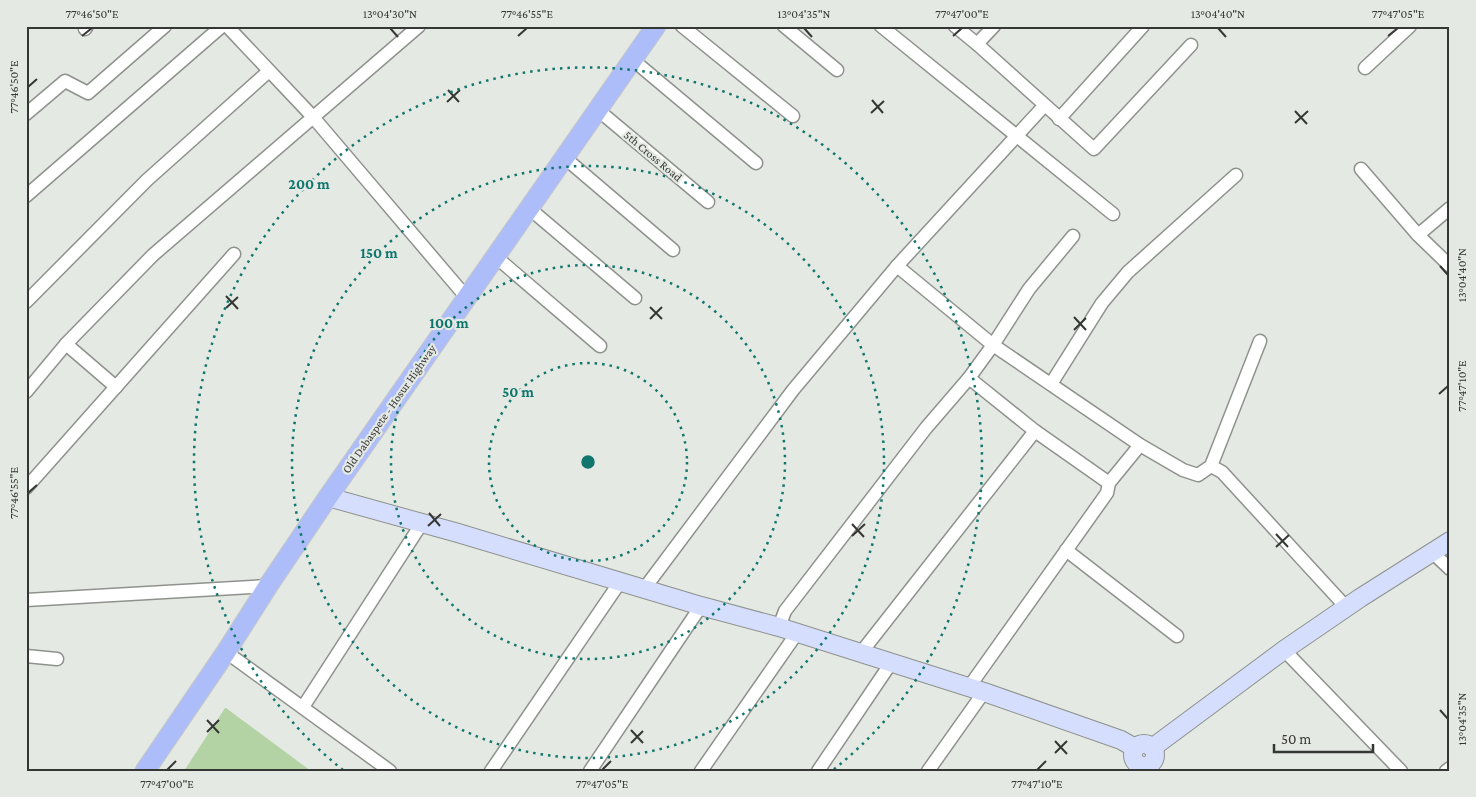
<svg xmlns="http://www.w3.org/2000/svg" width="1476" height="797" font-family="'Crimson Pro',serif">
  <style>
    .green { fill: #b3d3a5 }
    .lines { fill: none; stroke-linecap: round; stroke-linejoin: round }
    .street-casing { stroke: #8e928d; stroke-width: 15 }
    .secondary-casing { stroke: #8e928d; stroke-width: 20 }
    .primary-casing { stroke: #c6c7c6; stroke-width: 21 }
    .street { stroke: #fff; stroke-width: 12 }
    .secondary { stroke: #d6defd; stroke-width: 18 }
    .primary { stroke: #adbdfa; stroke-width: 19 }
    .ticks { fill: none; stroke: #353734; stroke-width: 2 }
    .ring { fill: none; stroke: #0f766e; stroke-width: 2.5; stroke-dasharray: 2.5 5 }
    .labels { text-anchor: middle; stroke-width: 4.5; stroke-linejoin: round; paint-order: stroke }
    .street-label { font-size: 12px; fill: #353734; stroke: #e5e9e3 }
    .centre { fill: #0f766e; stroke: #e5e9e3; stroke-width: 2.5 }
    .ring-label { font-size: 15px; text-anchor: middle; font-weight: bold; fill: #0f766e; stroke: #e5e9e3; stroke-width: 4.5; stroke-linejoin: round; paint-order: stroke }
    .neatline { fill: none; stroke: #353734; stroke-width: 2 }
    .ticks-label { font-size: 12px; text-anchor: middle; fill: #353734 }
  </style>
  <rect width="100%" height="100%" fill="#e5e9e3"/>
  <!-- green -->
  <path class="green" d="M225,708H226L311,771H184Z"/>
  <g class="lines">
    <defs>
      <g id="street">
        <path d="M227,26L313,117L467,298"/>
        <path d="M682,26L793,116"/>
        <path d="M784,26L837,70"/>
        <path d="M881,26L1113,214"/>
        <path d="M955,26L977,44L1094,149L1191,45"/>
        <path d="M85,29L87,26"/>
        <path d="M977,44L994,26"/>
        <path d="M633,60L756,163"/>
        <path d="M1365,68L1410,26"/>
        <path d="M598,110L708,202"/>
        <path d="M26,114L65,81L88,93L165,26"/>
        <path d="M1059,119L1143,26"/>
        <path d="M565,158L673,250"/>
        <path d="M1361,169L1418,235L1450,266"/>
        <path d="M26,196L222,26"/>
        <path d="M530,209L635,298"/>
        <path d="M1418,235L1450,208"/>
        <path d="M496,257L600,346"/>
        <path d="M897,266L993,345L1029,289L1073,236"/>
        <path d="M26,302L147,180L269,71"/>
        <path d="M66,344L116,387"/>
        <path d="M969,378L1035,431L1109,483"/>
        <path d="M1051,384L1102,303L1128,272L1236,175"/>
        <path d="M26,392L66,344L153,255L419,26"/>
        <path d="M1211,466L1222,472L1346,607"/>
        <path d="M26,488L234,254"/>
        <path d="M1066,550L1177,636"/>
        <path d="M1432,552L1450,569"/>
        <path d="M644,589L793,390L897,266L1044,106"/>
        <path d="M26,600L268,586"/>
        <path d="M779,627L785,611L926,428L969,378L993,345L1140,445L1183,470L1198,475L1211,466L1260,341"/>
        <path d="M1284,650L1401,771"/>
        <path d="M226,652L390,771"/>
        <path d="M860,654L1035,431"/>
        <path d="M26,656L57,659"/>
        <path d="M969,687L1107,493L1109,483L1140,445"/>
        <path d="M303,707L422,523"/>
        <path d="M491,771L620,582"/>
        <path d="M590,771L701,606"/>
        <path d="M701,771L797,633"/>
        <path d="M818,771L891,663"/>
        <path d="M928,771L984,692"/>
        <path d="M1446,771L1450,768"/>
      </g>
      <g id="secondary">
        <path d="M328,497L458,533L701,606L779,627L984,692L1121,740L1135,748"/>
        <circle cx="1144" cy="755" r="11"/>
        <path d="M1152,748L1284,650L1360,598L1450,541"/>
      </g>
      <path id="primary" d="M145,771L226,652L268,586L328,497L656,26"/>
    </defs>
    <!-- street casing -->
    <use href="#street" class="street-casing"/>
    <!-- secondary casing -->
    <use href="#secondary" class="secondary-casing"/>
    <!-- primary casing -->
    <use href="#primary" class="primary-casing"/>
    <!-- street -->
    <use href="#street" class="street"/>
    <!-- secondary -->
    <use href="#secondary" class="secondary"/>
    <!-- primary -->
    <use href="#primary" class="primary"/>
  </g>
  <!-- ticks -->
  <path class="ticks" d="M390,28L398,37M804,28L812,37M1218,28L1226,37M82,36L92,28M518,36L527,28M953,36L962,28M1388,36L1398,28M28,87L37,79M448,90L459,102M872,100L883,113M447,102L460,90M1295,111L1307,124M871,113L884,101M1295,123L1308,111M1440,266L1448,275M226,296L238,309M650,307L662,319M226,308L238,297M1074,317L1086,330M650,319L662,307M1074,330L1086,318M1439,394L1448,386M28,493L37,485M429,513L440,526M852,524L864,537M428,526L441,514M1276,534L1288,547M852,536L865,524M1276,547L1289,535M1440,710L1448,719M207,720L219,733M631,730L643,743M207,732L219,720M1055,741L1067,754M631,743L643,731M1055,753L1067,741M167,770L176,761M602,770L611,761M1037,770L1046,761"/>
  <!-- distance rings -->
  <g class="ring">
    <circle cx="588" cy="462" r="99"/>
    <circle cx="588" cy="462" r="197"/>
    <circle cx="588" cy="462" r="296"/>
    <path d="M343 770A394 394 0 1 1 833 770"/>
  </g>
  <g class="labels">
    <!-- street labels -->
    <g class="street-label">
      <text transform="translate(653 156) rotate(40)" y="4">5th Cross Road</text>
      <text transform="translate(389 409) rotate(-55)" y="4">Old Dabaspete - Hosur Highway</text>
    </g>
  </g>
  <circle cx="588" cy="462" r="8" class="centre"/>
  <g class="ring-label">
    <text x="309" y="189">200 m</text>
    <text x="379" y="258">150 m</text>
    <text x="449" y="328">100 m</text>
    <text x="518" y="397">50 m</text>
  </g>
  <!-- border -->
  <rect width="1476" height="797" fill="none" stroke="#e5e9e3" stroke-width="55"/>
  <!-- scale -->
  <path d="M1274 744v8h99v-8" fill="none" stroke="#353734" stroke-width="2.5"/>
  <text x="1281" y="744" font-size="15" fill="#353734" stroke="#e5e9e3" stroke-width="4" paint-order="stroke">50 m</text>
  <rect x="28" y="28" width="1420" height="742" class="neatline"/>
  <g class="ticks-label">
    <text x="92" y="18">77°46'50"E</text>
    <text x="390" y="18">13°04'30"N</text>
    <text x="527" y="18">77°46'55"E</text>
    <text x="804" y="18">13°04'35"N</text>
    <text x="962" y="18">77°47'00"E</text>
    <text x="1218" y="18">13°04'40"N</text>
    <text x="1398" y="18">77°47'05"E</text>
    <text transform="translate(14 87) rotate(-90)" y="4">77°46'50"E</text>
    <text transform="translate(1462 275) rotate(-90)" y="4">13°04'40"N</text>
    <text transform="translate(1462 386) rotate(-90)" y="4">77°47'10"E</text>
    <text transform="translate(14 493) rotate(-90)" y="4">77°46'55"E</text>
    <text transform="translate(1462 719) rotate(-90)" y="4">13°04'35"N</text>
    <text x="167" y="788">77°47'00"E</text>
    <text x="602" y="788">77°47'05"E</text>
    <text x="1037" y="788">77°47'10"E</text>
  </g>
</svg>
